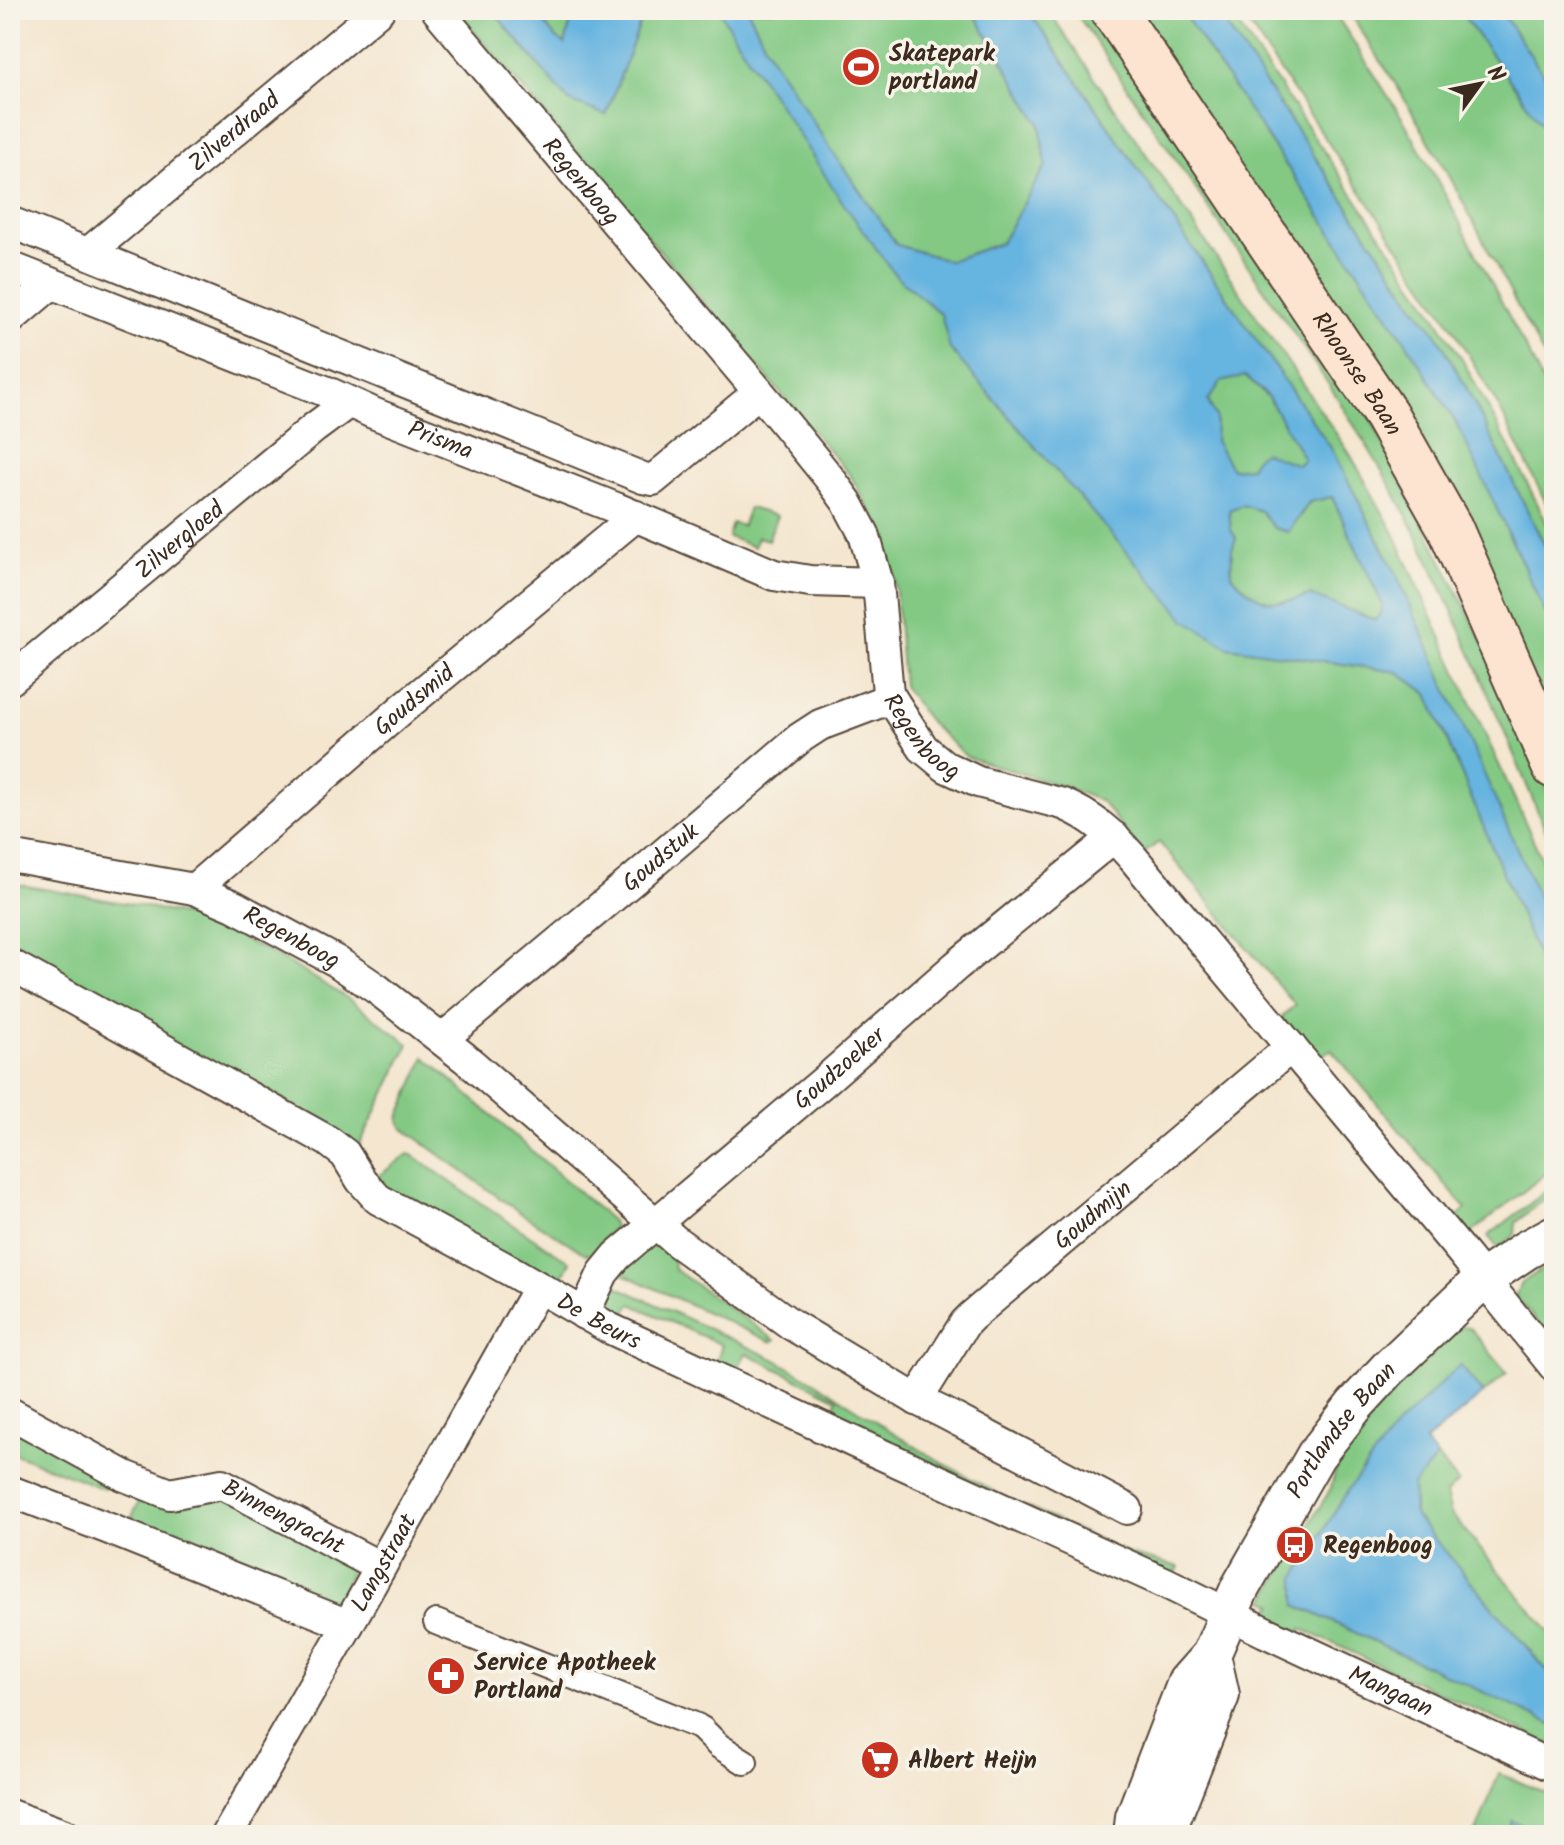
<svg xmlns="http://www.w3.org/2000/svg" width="1564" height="1845" font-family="Kalam,sans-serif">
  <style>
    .green { fill: #83c984; stroke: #5f7a51; stroke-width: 2 }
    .water { fill: #66b4e0; stroke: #506f7f; stroke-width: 2; fill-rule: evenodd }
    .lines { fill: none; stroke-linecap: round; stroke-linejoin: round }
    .pedestrian-casing { stroke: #574639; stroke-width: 28 }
    .minor-casing { stroke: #574639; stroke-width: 34 }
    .tertiary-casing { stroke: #574639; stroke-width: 42 }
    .secondary-casing { stroke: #574639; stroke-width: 48 }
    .pedestrian { stroke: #fff; stroke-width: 24 }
    .minor { stroke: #fff; stroke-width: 30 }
    .tertiary { stroke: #fff; stroke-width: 38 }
    .secondary { stroke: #fde4d1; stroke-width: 44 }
    .labels { text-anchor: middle; stroke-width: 7; stroke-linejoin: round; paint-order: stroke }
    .poi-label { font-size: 24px; font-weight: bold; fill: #3b2a1e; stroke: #f7f3e8; text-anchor: start }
    .street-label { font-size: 24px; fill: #3b2a1e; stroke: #f7f3e8 }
  </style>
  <rect width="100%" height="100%" fill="#f7f3e8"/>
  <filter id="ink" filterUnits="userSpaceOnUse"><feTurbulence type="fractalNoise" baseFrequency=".0125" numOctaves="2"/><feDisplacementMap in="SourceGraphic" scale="16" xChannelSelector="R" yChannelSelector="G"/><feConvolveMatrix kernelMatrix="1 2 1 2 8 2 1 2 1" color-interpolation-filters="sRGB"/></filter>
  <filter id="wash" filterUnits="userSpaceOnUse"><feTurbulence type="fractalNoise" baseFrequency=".006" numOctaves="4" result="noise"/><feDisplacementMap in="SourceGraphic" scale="32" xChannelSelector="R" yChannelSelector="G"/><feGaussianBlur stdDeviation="1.8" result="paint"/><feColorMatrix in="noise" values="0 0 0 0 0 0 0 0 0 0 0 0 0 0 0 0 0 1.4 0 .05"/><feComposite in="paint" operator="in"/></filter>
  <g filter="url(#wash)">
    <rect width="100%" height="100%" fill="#f4e6cf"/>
    <!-- green -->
    <g class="green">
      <path d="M456,10H492L569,101L606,115L645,10H719L736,39L897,276L941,314L950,349L1228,647L1398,672L1428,694L1554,995V1167L1465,1238L1451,1223L1466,1209L1331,1049L1316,1060L1281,1018L1295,1005L1159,842L1143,854L1102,802L1066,787L967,757L930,723L903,686L895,579L881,529L850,475Z"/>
      <path d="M533,10H574L565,45L555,37Z"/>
      <path d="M748,10H972L1040,124L1046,165L1001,243L949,261L897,245L828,145L770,55Z"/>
      <path d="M1028,10H1048L1350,454L1394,533L1554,886V933L1479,765L1331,448Z"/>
      <path d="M1074,10H1093L1371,420L1489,654L1554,806V850C1506,737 1461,623 1406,514C1384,471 1357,430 1331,388Z"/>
      <path d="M1130,10H1181L1406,342L1459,426L1554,631V726Z"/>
      <path d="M1216,10H1228L1429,306L1463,361L1516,460L1554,538V564L1465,385L1435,332L1417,309Z"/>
      <path d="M1239,10H1333L1404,121L1447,198L1533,362L1554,407V519L1501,411L1453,328Z"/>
      <path d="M1348,10H1459L1554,141V376L1451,179L1398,88Z"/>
      <path d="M1500,10H1537L1554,32V90Z"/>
      <path d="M1245,376L1268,397L1305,459L1298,465L1257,456L1250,467L1231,469L1215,441L1216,418L1208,401L1220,382Z"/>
      <path d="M1332,497L1383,605L1381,614L1375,621L1310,595C1271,609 1259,603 1231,575L1232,549L1236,538L1231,530L1228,510L1242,505L1261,511L1274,528L1288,532L1310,502Z"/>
      <path d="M749,508L777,516L768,540L757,537L754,547L728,537L732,523L742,526Z"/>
      <path d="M10,883L153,908L204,920L275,955L349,999L409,1044L356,1152L10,952Z"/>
      <path d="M425,1057L612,1221L614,1227L591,1254H586L519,1212L403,1128L399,1121L400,1115Z"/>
      <path d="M408,1154L414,1156L476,1200L570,1262L557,1286L385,1192L377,1177Z"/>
      <path d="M1554,1185V1191L1516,1222L1515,1235L1498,1248L1488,1236Z"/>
      <path d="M649,1239L673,1255L674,1269L775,1340L771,1342L619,1272Z"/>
      <path d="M1554,1262V1290L1544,1299L1554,1311V1342L1515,1296L1521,1283Z"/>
      <path d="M614,1285L774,1359L818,1384L927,1454L1004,1497L1129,1554L1179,1567L1173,1579L830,1420L837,1399L746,1353L735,1374L715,1365L722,1345L631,1304L622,1319C607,1312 605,1298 614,1285Z"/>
      <path d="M1462,1326L1469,1327L1507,1373L1483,1394L1461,1366L1296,1605L1554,1725V1746L1302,1629L1297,1637L1265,1621L1274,1604L1265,1600L1331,1488L1339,1456L1406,1373Z"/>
      <path d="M10,1421L111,1474L104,1489L10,1452Z"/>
      <path d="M1437,1457L1458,1482L1446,1494L1451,1514L1554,1637V1679L1414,1515L1413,1485Z"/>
      <path d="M220,1489L355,1560L337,1604L129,1523L142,1495Z"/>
      <path d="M1499,1773L1554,1797V1835H1540V1833L1513,1822L1507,1835H1475Z"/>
    </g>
    <!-- water -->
    <g class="water">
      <path d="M492,10H533L555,37L565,44L574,10H645L606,115L569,101Z"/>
      <path d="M719,10H748L770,55L828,145L897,245L949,261L1001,243L1046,165L1040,124L972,10H1028L1331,448L1396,573L1554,933V995L1428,694L1398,672L1228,647L1186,620L950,349L941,314L897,277L843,203L736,39ZM1245,376L1268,397L1304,459L1298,465L1264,452L1257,456L1250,467L1232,469L1215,441L1216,418L1208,401L1221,382ZM1332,497L1383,605L1381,614L1375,620L1310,595C1271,609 1259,603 1231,575L1232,549L1236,538L1231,530L1229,510L1242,505L1261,511L1274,528L1288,532L1309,502Z"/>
      <path d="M1181,10H1216L1417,309L1435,332L1465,385L1554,564V631L1458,426L1406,342Z"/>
      <path d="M1459,10H1500L1554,90V141Z"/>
      <path d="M1460,1365L1483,1394L1425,1442L1437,1457L1413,1485L1414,1515L1554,1679V1725L1296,1605V1577L1349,1488L1398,1425Z"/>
      <path d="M1512,1821L1540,1834V1835H1507Z"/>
    </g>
  </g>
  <g filter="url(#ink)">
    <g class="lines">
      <defs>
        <g id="pedestrian">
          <path d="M436,1622L697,1726"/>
          <path d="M702,1729L719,1746L745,1762"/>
        </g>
        <g id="minor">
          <path id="s1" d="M437,10L775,411L831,480L847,502L864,534L878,583L888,693L923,748L946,767L978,782L1063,804C1092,816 1112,834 1133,858L1460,1250L1554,1366"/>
          <path d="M10,222L643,478L653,480L759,392"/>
          <path id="s2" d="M88,253L379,10"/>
          <path id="s3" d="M10,267L325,391L373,413L616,508L774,575L810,581L878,583"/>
          <path d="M10,319L51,284"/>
          <path id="s4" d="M10,680L314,428L349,402"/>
          <path id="s5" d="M10,856L194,889L234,906L336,961L377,989L465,1058L677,1242L792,1325L917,1400L942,1412L1127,1509"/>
          <path id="s6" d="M194,889L402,709L636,516"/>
          <path id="s7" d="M10,964L328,1141L345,1154L361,1180L378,1199L511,1271L609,1328L856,1443L1166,1583L1265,1632L1554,1767"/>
          <path id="s8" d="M442,1039L633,880L800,738L820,725L891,698"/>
          <path id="s9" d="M584,1314L603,1273L617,1256L822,1083L956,966L1114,837"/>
          <path id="s10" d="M917,1400L965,1323L972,1316L1291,1047"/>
          <path id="s11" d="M10,1413L125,1476L170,1494L222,1484L380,1567"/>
          <path d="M10,1491L107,1528L348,1625"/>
          <path d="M10,1815L65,1835"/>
          <path id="s12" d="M227,1835L348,1625L538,1288"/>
        </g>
        <g id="tertiary">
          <path id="s13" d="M1133,1835L1135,1817L1187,1682L1211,1655L1240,1588L1316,1455L1355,1405L1388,1369L1483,1279L1526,1250L1554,1235"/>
          <path d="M1161,1835L1167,1829L1220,1695L1211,1655"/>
        </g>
        <g id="secondary">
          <path id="s14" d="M1113,10L1386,415L1450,528L1554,766"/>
        </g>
      </defs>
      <!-- pedestrian casing -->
      <use href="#pedestrian" class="pedestrian-casing"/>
      <!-- minor casing -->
      <use href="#minor" class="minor-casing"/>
      <!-- tertiary casing -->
      <use href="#tertiary" class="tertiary-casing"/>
      <!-- secondary casing -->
      <use href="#secondary" class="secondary-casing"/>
      <!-- pedestrian -->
      <use href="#pedestrian" class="pedestrian"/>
      <!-- minor -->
      <use href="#minor" class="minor"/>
      <!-- tertiary -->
      <use href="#tertiary" class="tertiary"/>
      <!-- secondary -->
      <use href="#secondary" class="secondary"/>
    </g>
  </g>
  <!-- icons -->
  <defs>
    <symbol id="stadium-disc" viewBox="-11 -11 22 22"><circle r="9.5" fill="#c8321e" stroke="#f7f3e8"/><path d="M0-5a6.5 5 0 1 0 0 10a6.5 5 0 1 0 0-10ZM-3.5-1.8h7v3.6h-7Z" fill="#fff"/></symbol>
    <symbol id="bus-disc" viewBox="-11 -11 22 22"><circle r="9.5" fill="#c8321e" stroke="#f7f3e8"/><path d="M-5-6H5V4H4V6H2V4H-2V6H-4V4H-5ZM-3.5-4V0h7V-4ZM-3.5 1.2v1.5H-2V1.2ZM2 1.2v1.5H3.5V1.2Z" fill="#fff"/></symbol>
    <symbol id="pharmacy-disc" viewBox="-11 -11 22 22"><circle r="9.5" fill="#c8321e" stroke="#f7f3e8"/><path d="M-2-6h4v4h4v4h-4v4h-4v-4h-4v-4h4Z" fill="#fff"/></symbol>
    <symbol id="supermarket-disc" viewBox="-11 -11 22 22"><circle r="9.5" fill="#c8321e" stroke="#f7f3e8"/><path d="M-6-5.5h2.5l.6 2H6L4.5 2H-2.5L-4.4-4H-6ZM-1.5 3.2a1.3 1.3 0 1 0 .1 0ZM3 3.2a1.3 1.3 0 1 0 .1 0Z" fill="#fff"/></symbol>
  </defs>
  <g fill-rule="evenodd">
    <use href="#stadium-disc" x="839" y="45" width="44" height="44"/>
    <use href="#bus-disc" x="1273" y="1523" width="44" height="44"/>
    <use href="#pharmacy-disc" x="424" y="1654" width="44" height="44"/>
    <use href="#supermarket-disc" x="858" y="1738" width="44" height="44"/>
  </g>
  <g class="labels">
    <!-- poi labels -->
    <g class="poi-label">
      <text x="889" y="61">Skatepark<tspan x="889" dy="28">portland</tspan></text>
      <text x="1323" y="1553">Regenboog</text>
      <text x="474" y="1670">Service Apotheek<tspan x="474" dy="28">Portland</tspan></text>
      <text x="908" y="1768">Albert Heijn</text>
    </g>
    <!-- street labels -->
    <g class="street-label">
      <text dy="8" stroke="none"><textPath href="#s2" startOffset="190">Zilverdraad</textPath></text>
      <text dy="8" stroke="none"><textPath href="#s1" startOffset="224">Regenboog</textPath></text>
      <text dy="8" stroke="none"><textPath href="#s14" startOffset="438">Rhoonse Baan</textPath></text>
      <text dy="8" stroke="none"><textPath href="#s3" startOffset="464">Prisma</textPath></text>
      <text dy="8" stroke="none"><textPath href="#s4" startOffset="220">Zilvergloed</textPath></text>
      <text dy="8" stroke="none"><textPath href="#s6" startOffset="290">Goudsmid</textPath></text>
      <text dy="8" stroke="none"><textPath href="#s1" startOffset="894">Regenboog</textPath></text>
      <text dy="8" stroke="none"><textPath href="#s8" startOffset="284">Goudstuk</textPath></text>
      <text dy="8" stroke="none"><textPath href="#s5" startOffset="296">Regenboog</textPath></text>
      <text dy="8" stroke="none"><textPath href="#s9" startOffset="358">Goudzoeker</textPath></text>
      <text dy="8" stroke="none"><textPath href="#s10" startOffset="258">Goudmijn</textPath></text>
      <text dy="8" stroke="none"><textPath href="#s7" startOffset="694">De Beurs</textPath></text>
      <text dy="8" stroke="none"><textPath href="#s13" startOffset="460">Portlandse Baan</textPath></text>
      <text dy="8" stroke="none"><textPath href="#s11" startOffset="302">Binnengracht</textPath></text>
      <text dy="8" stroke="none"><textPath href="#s12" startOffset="314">Langstraat</textPath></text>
      <text dy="8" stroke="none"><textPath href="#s7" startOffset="1568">Mangaan</textPath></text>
    </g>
  </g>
  <!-- margin -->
  <rect width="1564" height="1845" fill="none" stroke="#f7f3e8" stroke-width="40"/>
  <!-- north arrow -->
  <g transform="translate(1480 84) rotate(57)" stroke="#f7f3e8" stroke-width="6" paint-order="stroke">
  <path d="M0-6L14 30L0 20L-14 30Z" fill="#3b2a1e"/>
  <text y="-12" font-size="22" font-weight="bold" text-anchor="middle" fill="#3b2a1e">N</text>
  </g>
</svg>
